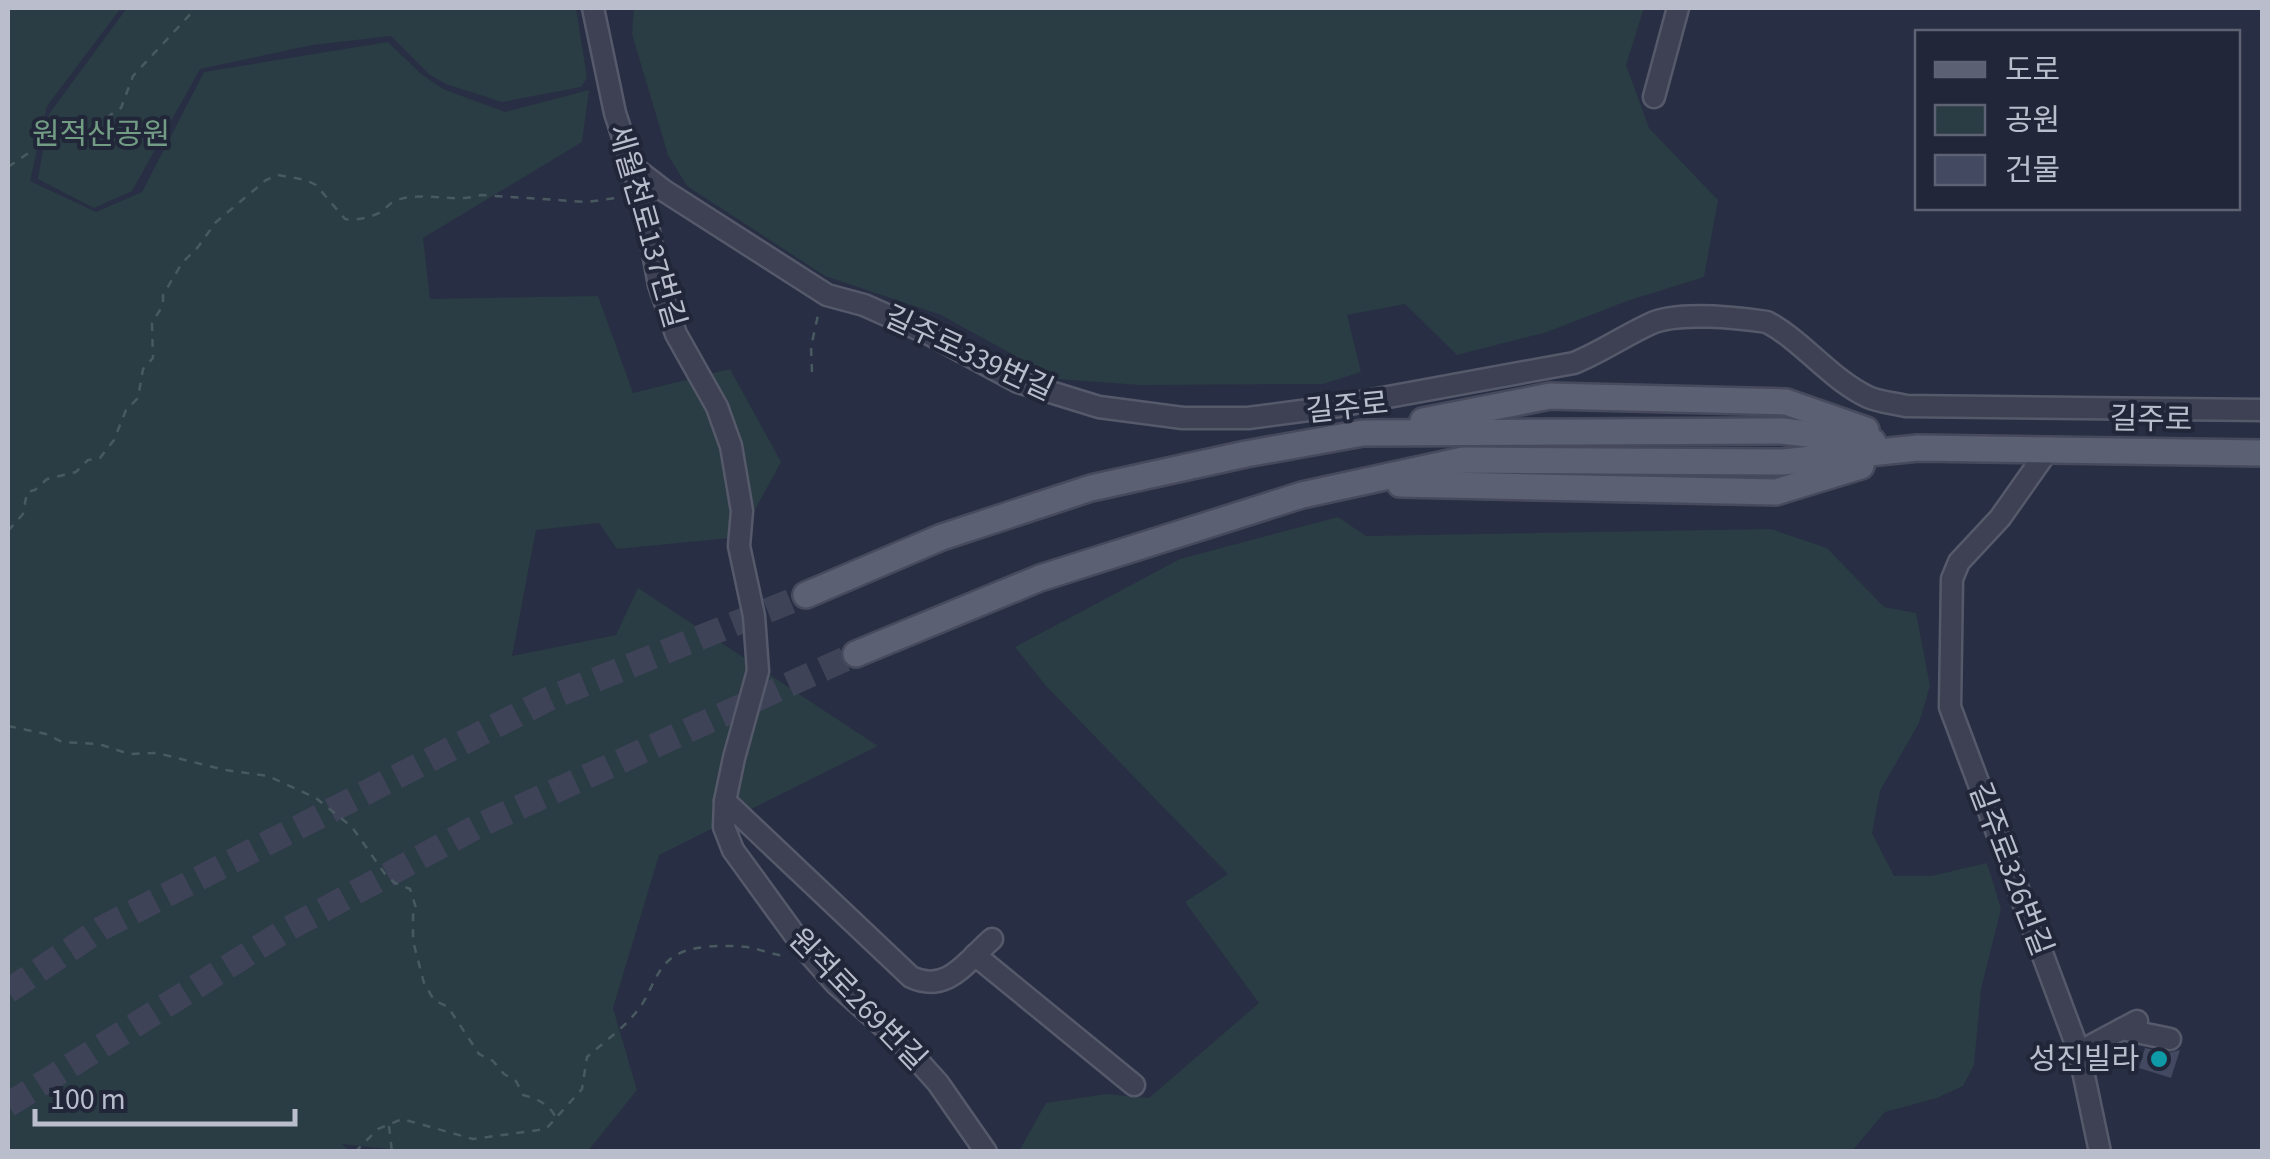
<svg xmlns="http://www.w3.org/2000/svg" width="2270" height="1159" font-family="'Source Sans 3','Noto Sans KR',sans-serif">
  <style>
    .green { fill: #2a3c44 }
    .building { fill: #424960 }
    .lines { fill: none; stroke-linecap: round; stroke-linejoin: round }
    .major-tunnel { stroke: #3e4358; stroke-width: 25; stroke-dasharray: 25 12; stroke-linecap: butt }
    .minor-casing { stroke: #55596a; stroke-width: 25 }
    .major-casing { stroke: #464a5c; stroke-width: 30 }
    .path { stroke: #495960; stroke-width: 2.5; stroke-dasharray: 8 8; stroke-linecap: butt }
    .minor { stroke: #3d4153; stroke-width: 20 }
    .major { stroke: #5b6072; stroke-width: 25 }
    .culture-dot { fill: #0f9aa8; stroke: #212638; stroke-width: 4 }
    .labels { text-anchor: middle; stroke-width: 8; stroke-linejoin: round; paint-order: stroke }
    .park-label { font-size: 30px; fill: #729c84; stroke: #212638 }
    .street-label { font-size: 30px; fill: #babdcc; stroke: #212638 }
    .poi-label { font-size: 30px; fill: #babdcc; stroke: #212638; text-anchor: end }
  </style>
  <rect width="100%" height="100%" fill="#282e43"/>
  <!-- green -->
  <g class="green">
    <path d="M8,8H121L47,106L30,181L96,212L142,192L204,72L388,42L421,74L443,89L505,112L589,90L582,142L423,238L430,299L598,296L633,393L730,369L781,462L740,537L617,549L599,523L536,530L512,656L616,635L638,588L878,746L659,855L613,1008L637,1090L588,1151L417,1152L342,1144L349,1151H8Z"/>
    <path d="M127,8H576L587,78L581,87L502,102L446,84L430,75L391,36L312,45L200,69L132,191L94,208L38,179L49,114Z"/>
    <path d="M634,8H1644L1626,65L1649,128L1718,200L1704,277L1627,301L1547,332L1457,355L1405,304L1347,315L1361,372L1323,384L1140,385L1057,379L941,315L825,276L687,186L668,155L632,34Z"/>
    <path d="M1338,517L1366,536L1771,529L1827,548L1884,607L1916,613L1930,686L1919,723L1880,791L1872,833L1894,876H1931L1987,863L2001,909L1981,989L1974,1065L1963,1086L1937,1098L1885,1112L1852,1151H1019L1046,1103L1106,1094L1149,1098L1259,1003L1185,902L1228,874L1046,686L1015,647L1180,559Z"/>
  </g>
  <!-- building -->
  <path class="building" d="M2145,1048L2168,1053L2180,1050L2171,1078L2139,1068Z"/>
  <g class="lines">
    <!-- major-tunnel -->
    <g class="major-tunnel">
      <path d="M8,991L102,928L550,698L806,595"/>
      <path d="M8,1105L286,930L478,826L856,654"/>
    </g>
    <defs>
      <g id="minor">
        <path d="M593,8L615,113L643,199L659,285L676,334L717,407L731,446L742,511L739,546L754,616L758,671L734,758L725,801L724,827L733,850L805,949L836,984L902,1043L938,1083L986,1152"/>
        <path d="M1654,97L1678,8"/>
        <path d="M632,166L663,190L827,295L864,305L927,333L1018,382L1099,407L1183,418H1248L1339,406L1574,363C1601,352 1624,336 1650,324C1677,311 1739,318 1767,322C1804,342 1830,379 1868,397C1879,402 1894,403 1906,406L2262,410"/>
        <path d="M2048,450L2000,518L1959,562L1952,579L1950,707L2079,1052L2100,1152"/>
        <path d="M725,801L911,977C947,994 966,962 992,939"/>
        <path d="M975,955L1134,1085"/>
        <path d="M2122,1029L2170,1039"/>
        <path d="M2079,1052L2137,1021"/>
      </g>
      <g id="major">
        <path d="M1423,421L1550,396L1786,402L1866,430"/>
        <path d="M1400,484L1776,492L1861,466"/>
        <path d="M806,595L942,537L1091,488L1246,454L1363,433L1782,431L1873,442"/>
        <path d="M856,654L1040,578L1302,495L1463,460L1783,462L1918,448L2262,453"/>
      </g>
    </defs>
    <!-- minor casing -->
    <use href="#minor" class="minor-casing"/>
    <!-- major casing -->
    <use href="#major" class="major-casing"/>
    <!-- path -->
    <g class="path">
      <path d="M8,167L55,135L78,124L98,123L121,108L133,76L196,8"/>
      <path d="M812,372L811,347L818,315"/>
      <path d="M8,531L23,514L27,492L35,490L47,479L76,472L88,460L100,458L114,440L126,410L138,398L143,369L153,358L152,323L163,305V295L182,263L198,247L216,222L266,180L278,175L306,180L316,185L345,219C356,221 373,217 383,211C385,209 392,201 395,201C420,190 454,204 481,195L587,202L623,197"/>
      <path d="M8,726L46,734L62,742L99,744L129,754L157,753L225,770L268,776L316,798L352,827L385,874L395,883L410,889L417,911L413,915V941L424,983L434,1000L448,1007L479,1054L493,1061L504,1074L516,1081L523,1095C538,1099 550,1104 557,1120"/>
      <path d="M389,1126L392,1152"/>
      <path d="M355,1152L378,1129L402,1119L473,1139L546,1129L582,1089L587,1057C605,1041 623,1029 638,1010C653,991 655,966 678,954C694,945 728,945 747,947C759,949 771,954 784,956"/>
    </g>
    <!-- minor -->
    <use href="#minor" class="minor"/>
    <!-- major -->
    <use href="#major" class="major"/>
  </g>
  <!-- markers -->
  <circle class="culture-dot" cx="2159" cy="1059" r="10"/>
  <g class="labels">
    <!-- park labels -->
    <g class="park-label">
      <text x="101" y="144">원적산공원</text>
    </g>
    <!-- street labels -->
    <g class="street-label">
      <text transform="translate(647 226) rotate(74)" y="10">세월천로137번길</text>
      <text transform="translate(969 353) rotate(25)" y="10">길주로339번길</text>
      <text transform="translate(1347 407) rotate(-6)" y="10">길주로</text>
      <text transform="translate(2151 419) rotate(1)" y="10">길주로</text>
      <text transform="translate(2011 869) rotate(69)" y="10">길주로326번길</text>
      <text transform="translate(858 999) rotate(46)" y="10">원적로269번길</text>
    </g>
    <!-- poi labels -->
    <g class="poi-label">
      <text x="2139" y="1069">성진빌라</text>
    </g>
  </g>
  <!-- border -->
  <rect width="2270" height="1159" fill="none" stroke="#babdcc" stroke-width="20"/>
  <!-- legend -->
  <rect x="1915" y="30" width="325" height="180" fill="#212638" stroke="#5e6273" stroke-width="2.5"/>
  <rect x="1935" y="62" width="50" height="15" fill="#5b6072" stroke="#5e6273" stroke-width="2.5"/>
  <text x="2005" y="80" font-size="30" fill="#babdcc">도로</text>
  <rect x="1935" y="105" width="50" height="30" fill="#2a3c44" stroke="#5e6273" stroke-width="2.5"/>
  <text x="2005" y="130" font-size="30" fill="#babdcc">공원</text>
  <rect x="1935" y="155" width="50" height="30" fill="#424960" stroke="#5e6273" stroke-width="2.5"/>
  <text x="2005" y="180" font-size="30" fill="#babdcc">건물</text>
  <!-- scale -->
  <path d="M35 1109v15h260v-15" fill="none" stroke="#babdcc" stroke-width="5"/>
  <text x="50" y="1109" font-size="30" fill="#babdcc" stroke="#212638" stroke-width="8" paint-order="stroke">100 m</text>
</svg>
